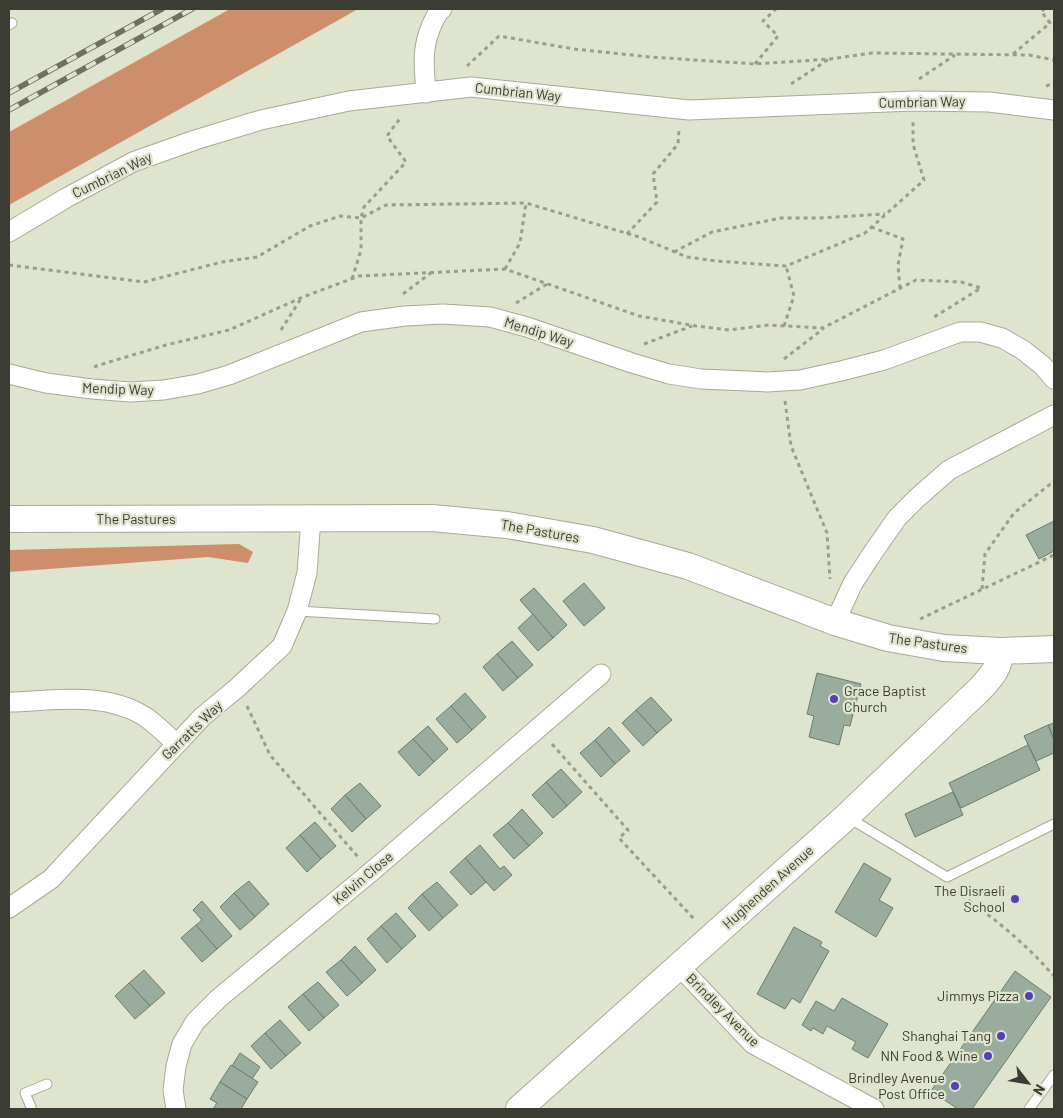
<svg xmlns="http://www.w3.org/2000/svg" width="1063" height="1118" font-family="Barlow,sans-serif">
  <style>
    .forest { fill: #cd8f6b }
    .building { fill: #99ac9d; stroke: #6a7c6e }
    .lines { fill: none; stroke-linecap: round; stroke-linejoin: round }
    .lane-casing { stroke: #a5aa95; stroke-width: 11 }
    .street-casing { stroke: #a5aa95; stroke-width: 21 }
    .secondary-casing { stroke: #a5aa95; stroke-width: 28 }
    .path { stroke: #999d8c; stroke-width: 3; stroke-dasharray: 4 4; stroke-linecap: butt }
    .lane { stroke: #fff; stroke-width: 9 }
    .street { stroke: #fff; stroke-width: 19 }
    .secondary { stroke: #fff; stroke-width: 26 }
    .rail-casing { stroke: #6d7063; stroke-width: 5.5 }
    .rail { stroke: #dee4cd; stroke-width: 4; stroke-dasharray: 11; stroke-linecap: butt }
    .poi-dot { fill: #5540b8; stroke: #dee4cd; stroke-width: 2 }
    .labels { text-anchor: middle; stroke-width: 4.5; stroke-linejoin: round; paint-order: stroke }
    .street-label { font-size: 14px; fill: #3b3d34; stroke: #dee4cd }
    .poi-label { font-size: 14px; fill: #3b3d34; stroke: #dee4cd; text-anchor: end }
  </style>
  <rect width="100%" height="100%" fill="#dee4cd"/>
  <!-- forest -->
  <g class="forest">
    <path d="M230,9H358L9,205V132Z"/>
    <path d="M239,544L253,552L248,563L208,557L9,572V550Z"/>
  </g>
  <!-- building -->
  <g class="building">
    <path d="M1054,521V551L1039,559L1026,535Z"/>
    <path d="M584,583L605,608L584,626L563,601Z"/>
    <path d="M534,588L567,625L553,638L520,600Z"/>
    <path d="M533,614L553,638L538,651L518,628Z"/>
    <path d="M512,641L533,665L518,678L497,654Z"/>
    <path d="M497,654L518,678L503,691L483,667Z"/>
    <path d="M817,673L861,684L850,726L844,725L839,745L809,737L814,716L807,714Z"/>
    <path d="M465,693L486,717L472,730L451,706Z"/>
    <path d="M651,697L672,720L657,733L636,710Z"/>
    <path d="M451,706L472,730L457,743L436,719Z"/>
    <path d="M636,710L657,733L643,746L622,723Z"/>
    <path d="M1054,723V739L1048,725Z"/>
    <path d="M1048,725L1054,740V753L1036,761L1024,736Z"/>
    <path d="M428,726L448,749L434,762L413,739Z"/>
    <path d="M609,727L630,751L615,764L595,740Z"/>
    <path d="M413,739L434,762L419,776L398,752Z"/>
    <path d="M595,740L615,764L601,777L580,753Z"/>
    <path d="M1028,745L1040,770L961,808L949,783Z"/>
    <path d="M561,769L582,792L567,806L546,782Z"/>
    <path d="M546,782L567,806L553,818L532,795Z"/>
    <path d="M360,783L381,806L366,819L345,795Z"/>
    <path d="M953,792L963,815L915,837L905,814Z"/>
    <path d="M345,795L366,819L352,832L331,809Z"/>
    <path d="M522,809L543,833L529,846L508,823Z"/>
    <path d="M315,822L336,846L321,859L300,835Z"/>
    <path d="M508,823L529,846L514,859L493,835Z"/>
    <path d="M300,835L321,859L307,872L286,848Z"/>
    <path d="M480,845L500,869L504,866L512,875L494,891L465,858Z"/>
    <path d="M465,858L486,882L471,895L450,872Z"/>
    <path d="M864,863L891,879L879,900L893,908L876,937L835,912Z"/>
    <path d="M249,881L269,904L255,917L234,893Z"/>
    <path d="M437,882L458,905L443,918L422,894Z"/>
    <path d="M234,893L255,917L240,930L220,907Z"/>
    <path d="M422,894L443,918L429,931L408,908Z"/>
    <path d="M202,901L232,936L217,949L196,925L202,920L193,910Z"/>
    <path d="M396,913L416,936L402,949L381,926Z"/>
    <path d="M196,925L217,949L202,962L181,938Z"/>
    <path d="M381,926L402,949L387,963L367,939Z"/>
    <path d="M794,927L822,942L820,946L829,951L800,1003L792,998L785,1009L757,994Z"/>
    <path d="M355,946L376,970L362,983L341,960Z"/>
    <path d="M341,960L362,983L347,996L326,972Z"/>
    <path d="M144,970L165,993L150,1006L129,983Z"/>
    <path d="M1015,971L1051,997L972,1109H958L931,1091Z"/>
    <path d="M318,982L339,1005L324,1018L303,994Z"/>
    <path d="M129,983L150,1006L135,1019L115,996Z"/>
    <path d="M303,994L324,1018L309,1031L288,1007Z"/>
    <path d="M842,998L888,1024L868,1058L852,1049L856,1042L827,1026L823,1034L813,1028L811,1031L802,1025L816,1001L834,1011Z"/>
    <path d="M280,1020L301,1043L286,1056L265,1033Z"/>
    <path d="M265,1033L286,1056L271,1069L251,1046Z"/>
    <path d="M240,1053L260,1067L252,1079L232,1066Z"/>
    <path d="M231,1065L258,1082L247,1099L220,1082Z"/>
    <path d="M220,1082L247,1099L241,1109H213L217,1103L210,1099Z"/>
  </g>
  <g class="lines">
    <defs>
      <g id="lane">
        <path d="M9,25L12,23"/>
        <path d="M297,611L435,619"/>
        <path d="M849,818L947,877L1054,824"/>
        <path d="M31,1107L25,1093L47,1084"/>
        <path d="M1029,1109L1054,1075"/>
      </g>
      <g id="street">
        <path d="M426,93C424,65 421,48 433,22C436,17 437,12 442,9"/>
        <path d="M9,232L66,198L133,162L195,140L261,120L349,101L471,87L689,110L914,101L989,102L1054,110"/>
        <path d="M9,374L46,383L92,389L130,392L164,390L198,384L229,375L361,322L405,316L443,314L490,317L527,327L632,363L669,374L701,379L767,382L800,380L841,371L884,360L960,332H980L1002,338L1023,350L1043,366L1054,379"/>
        <path d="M835,622L853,583L874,551L897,518L917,498L949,470L1054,415"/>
        <path d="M9,702C54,701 103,691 144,716C156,724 166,734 176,744"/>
        <path d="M9,908L51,879L202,717L237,688L282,646L297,611L307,573L311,518"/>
        <path d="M679,966L753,1044L874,1109"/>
        <path d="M176,1109L173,1090L176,1066L182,1044L195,1022L219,998L371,872L601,674"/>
      </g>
      <g id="secondary">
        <path d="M9,519L432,518L507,525L593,540L688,566L835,622L888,638L944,648L1000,651L1054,649"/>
        <path d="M519,1109L846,817L980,689C991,677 1000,668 1000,651"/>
      </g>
    </defs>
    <!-- lane casing -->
    <use href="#lane" class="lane-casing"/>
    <!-- street casing -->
    <use href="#street" class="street-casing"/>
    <!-- secondary casing -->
    <use href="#secondary" class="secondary-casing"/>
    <!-- path -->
    <g class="path">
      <path d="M1013,54L1050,23L1041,11L1045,9"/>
      <path d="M755,64L778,36L763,21L776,9"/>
      <path d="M467,66L499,36L574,49L650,57L755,64L830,59L872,53L1029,55L1054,60"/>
      <path d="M919,79L955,55"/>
      <path d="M791,84L829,59"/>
      <path d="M1046,86L1054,83"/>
      <path d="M871,227L903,239L898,265L900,288"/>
      <path d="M627,234L657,202L653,174L678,144L679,129"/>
      <path d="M674,252L712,232L781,218H819L885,214"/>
      <path d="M9,265L144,282L222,262L257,257L310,226L340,216L361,218L386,205L526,203L639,237L687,257L716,261L786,266L865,233L924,180L913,144V122"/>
      <path d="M505,269L520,243L526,203"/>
      <path d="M352,279L361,250V218L364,207L406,162L387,136L401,117"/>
      <path d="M403,294L432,272"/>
      <path d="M516,303L547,284"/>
      <path d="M784,326L794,296L786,266"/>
      <path d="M281,330L302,297"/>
      <path d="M644,344L692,326"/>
      <path d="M784,359L823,329"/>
      <path d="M95,368L96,366L166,345L229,330L303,297L359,276L505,269L639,316L696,326L729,330L769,325L823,328L916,280L961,282L981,288L931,319"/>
      <path d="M785,401L791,446L827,533L830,579"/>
      <path d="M982,589L985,554L1014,513L1054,481"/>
      <path d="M920,619L1054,555"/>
      <path d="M247,706L270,755L358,857"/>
      <path d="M552,744L628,830L619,838L694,919"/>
      <path d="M955,891C991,915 1025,943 1054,976"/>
    </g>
    <!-- lane -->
    <use href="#lane" class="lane"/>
    <!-- street -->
    <use href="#street" class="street"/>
    <!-- secondary -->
    <use href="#secondary" class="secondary"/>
    <defs>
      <g id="rail">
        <path d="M9,93L162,9"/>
        <path d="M9,110L192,9"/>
      </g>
    </defs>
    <!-- rail casing -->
    <use href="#rail" class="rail-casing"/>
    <!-- rail -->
    <use href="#rail" class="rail"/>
  </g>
  <!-- markers -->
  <g class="poi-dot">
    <circle cx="834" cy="699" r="5"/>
    <circle cx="1015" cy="899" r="5"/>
    <circle cx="1029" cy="996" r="5"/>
    <circle cx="1001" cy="1036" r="5"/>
    <circle cx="988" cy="1056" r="5"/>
    <circle cx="955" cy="1086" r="5"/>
  </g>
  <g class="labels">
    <!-- street labels -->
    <g class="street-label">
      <text transform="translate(518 92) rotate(6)" y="5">Cumbrian Way</text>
      <text transform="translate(922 102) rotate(-1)" y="5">Cumbrian Way</text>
      <text transform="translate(112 175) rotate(-26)" y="5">Cumbrian Way</text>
      <text transform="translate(539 332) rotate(17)" y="5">Mendip Way</text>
      <text transform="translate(118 389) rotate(2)" y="5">Mendip Way</text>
      <text x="136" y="524">The Pastures</text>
      <text transform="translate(540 531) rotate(10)" y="5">The Pastures</text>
      <text transform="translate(928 643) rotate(8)" y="5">The Pastures</text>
      <text transform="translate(192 730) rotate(-44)" y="5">Garratts Way</text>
      <text transform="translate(363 878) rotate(-40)" y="5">Kelvin Close</text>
      <text transform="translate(768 887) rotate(-42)" y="5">Hughenden Avenue</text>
      <text transform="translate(723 1010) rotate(45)" y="5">Brindley Avenue</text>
    </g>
    <!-- poi labels -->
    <g class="poi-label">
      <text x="844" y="696" text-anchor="start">Grace Baptist<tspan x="844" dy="16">Church</tspan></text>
      <text x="1005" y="896">The Disraeli<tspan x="1005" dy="16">School</tspan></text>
      <text x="1019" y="1001">Jimmys Pizza</text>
      <text x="991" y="1041">Shanghai Tang</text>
      <text x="978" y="1061">NN Food &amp; Wine</text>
      <text x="945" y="1083">Brindley Avenue<tspan x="945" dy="16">Post Office</tspan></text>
    </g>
  </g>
  <!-- border -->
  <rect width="1063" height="1118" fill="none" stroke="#3b3d34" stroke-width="20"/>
  <!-- north arrow -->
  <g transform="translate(1028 1083) rotate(121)" stroke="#dee4cd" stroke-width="4" paint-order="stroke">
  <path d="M0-4L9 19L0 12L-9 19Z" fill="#3b3d34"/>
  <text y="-8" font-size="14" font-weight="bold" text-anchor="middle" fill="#3b3d34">N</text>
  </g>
</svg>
